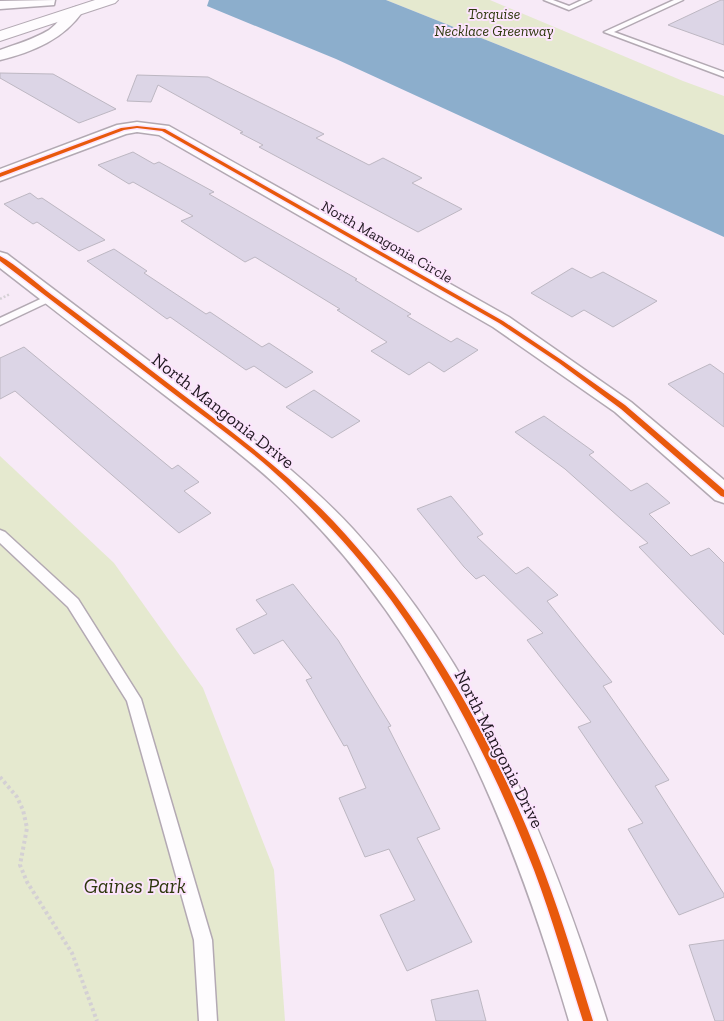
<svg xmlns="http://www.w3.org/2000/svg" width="724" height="1021" font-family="'Zilla Slab',serif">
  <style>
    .green { fill: #e5e9cf }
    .water { fill: #8caecc }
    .building { fill: #dcd5e6; stroke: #bdb7c2 }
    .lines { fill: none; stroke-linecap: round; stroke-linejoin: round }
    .lane-casing { stroke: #b3a9b3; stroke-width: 3 }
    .street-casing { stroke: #b3a9b3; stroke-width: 3 }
    .primary-casing { stroke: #b3a9b3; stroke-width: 2 }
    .path-far1 { stroke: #d4d0d4; stroke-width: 2.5; stroke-dasharray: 2 2; stroke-linecap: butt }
    .path { stroke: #d4d0d4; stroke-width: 4; stroke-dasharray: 3 3; stroke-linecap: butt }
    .lane { fill: #fefcfe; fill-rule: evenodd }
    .street { fill: #fefcfe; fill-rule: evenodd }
    .primary { fill: #fefcfe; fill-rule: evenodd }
    .cycleway-casing { stroke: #fce4fd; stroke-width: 3 }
    .cycleway { fill: #e8590c; fill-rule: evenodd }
    .labels { text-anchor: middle; stroke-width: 4; stroke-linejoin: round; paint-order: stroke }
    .far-park-label { font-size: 15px; font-style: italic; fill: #2e380d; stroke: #fce4fd }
    .far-street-label { font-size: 15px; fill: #211821; stroke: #fce4fd }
    .street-label { font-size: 18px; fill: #211821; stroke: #fce4fd }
    .near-park-label { font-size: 21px; font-style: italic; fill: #2e380d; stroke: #fce4fd }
  </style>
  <rect width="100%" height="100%" fill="#f7eaf7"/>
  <!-- green -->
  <g class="green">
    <path d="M386,0H490L683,81L724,96V135Z"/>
    <path d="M0,456L114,563L203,688L274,870L285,1021H0Z"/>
  </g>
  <!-- water -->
  <path class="water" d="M209,0H386L724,135V237L336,59L207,6Z"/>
  <!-- building -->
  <g class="building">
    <path d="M721,0H724V45L668,25Z"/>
    <path d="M0,73L53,74L116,109L79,123L0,78Z"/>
    <path d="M137,75L208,77L324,134L316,138L369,165L383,158L422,178L412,183L462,209L418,232L259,147L263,145L240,133L243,132L158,85L151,102L127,101Z"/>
    <path d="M133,152L154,164L159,162L214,192L209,194L357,279L355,280L411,314L407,316L451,342L457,338L478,350L444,372L429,362L409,375L371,351L387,342L337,310L340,309L255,257L245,262L181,221L193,216L133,182L129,184L98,165Z"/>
    <path d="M30,193L38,199L42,198L105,240L79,251L37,222L33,224L4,204Z"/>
    <path d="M114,249L147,271L144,273L206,314L210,312L262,347L269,343L313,372L286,388L254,366L246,370L170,317L167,319L87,261Z"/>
    <path d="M572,268L591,278L603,272L657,301L613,327L584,310L572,317L531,293Z"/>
    <path d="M24,347L172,469L178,465L199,482L184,491L211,513L179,533L15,391L0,399V358Z"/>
    <path d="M710,364L724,374V427L668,384Z"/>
    <path d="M314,390L360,421L332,438L286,407Z"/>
    <path d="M544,416L594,452L589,455L631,491L647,483L670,503L649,514L691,556L709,548L724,563V635L639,547L648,543L565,469L515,432Z"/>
    <path d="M451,496L483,534L477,537L516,574L528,567L558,595L547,601L612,682L603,686L669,780L655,786L724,894V897L679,915L628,829L643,823L578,727L591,722L527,640L543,633L484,575L476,579L464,567L417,509Z"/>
    <path d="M293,584L338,640L391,726L388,727L440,829L417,838L472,942L407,971L380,915L415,900L389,849L365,857L339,798L366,788L347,745L344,746L306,680L312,678L283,640L254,654L236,629L267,614L256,600Z"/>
    <path d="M724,940V1021H715L689,945Z"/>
    <path d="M478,990L486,1021H436L431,1000Z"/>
  </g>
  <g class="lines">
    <defs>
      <g id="lane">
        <path d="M544,0H553L569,6L582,0H591L569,10Z"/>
        <path d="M674,0H683L614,32L724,72V77L604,32Z"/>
        <path d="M51,294L56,297L55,299L0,325V318Z"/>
        <path d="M0,530L5,532L78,599L141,699L212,940L217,1021H199L194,940L127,701L68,607L0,543Z"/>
      </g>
      <g id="street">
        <path d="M55,0L54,5L0,9V1Z"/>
        <path d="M76,7L83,11C64,39 33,52 0,60V50C17,44 34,39 49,30C58,24 66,9 76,7Z"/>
        <path d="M137,122L169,126L509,317L631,402L724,480V503L715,500L615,412L493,327L159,135L137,132L126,134L0,181V169L117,125Z"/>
        <path d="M0,252L7,254C63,296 119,339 176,381C238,427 300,472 353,529C480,668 551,844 607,1021H569C510,821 433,629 276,485C239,451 198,421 158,390C105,350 53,309 0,268Z"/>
      </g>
      <path id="primary" d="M95,0H118L115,3L0,41V31Z"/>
    </defs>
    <!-- lane casing -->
    <use href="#lane" class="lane-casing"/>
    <!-- street casing -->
    <use href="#street" class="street-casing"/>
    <!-- primary casing -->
    <use href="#primary" class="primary-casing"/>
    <!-- path-far1 -->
    <path class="path-far1" d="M0,299L10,294"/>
    <!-- path -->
    <path class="path" d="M0,777L17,797L23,810L27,828L20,865L27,882L72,953L97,1021"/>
    <!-- lane -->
    <use href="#lane" class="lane"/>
    <!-- street -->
    <use href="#street" class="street"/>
    <!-- primary -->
    <use href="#primary" class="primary"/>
    <defs>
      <g id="cycleway">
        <path d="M137,126L165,129L503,321L563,361L625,405L724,490V497L721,496L621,409L559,363L499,323L162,131L137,128L124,130L0,177V173L121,128Z"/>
        <path d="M0,256C17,265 36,283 52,295C87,321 121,347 156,374C222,425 290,472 346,535C434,633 499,751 545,874C563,922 578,972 593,1021H583C567,971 553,920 534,870C497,775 451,683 391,600C360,558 323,518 285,482C248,447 205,418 165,387C110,345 55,303 0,261Z"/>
      </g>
    </defs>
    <!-- cycleway casing -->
    <use href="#cycleway" class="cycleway-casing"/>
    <!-- cycleway -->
    <use href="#cycleway" class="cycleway"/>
  </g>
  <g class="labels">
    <!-- far-park labels -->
    <g class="far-park-label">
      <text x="494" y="19">Torquise<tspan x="494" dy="17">Necklace Greenway</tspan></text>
    </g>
    <!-- far-street labels -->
    <g class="far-street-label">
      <text transform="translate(387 242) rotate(30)" y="5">North Mangonia Circle</text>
    </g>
    <!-- street labels -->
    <g class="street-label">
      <text transform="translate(223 411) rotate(38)" y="6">North Mangonia Drive</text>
      <text transform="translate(499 749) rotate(63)" y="6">North Mangonia Drive</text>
    </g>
    <!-- near-park labels -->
    <g class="near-park-label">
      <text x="135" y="893">Gaines Park</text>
    </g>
  </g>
</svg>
